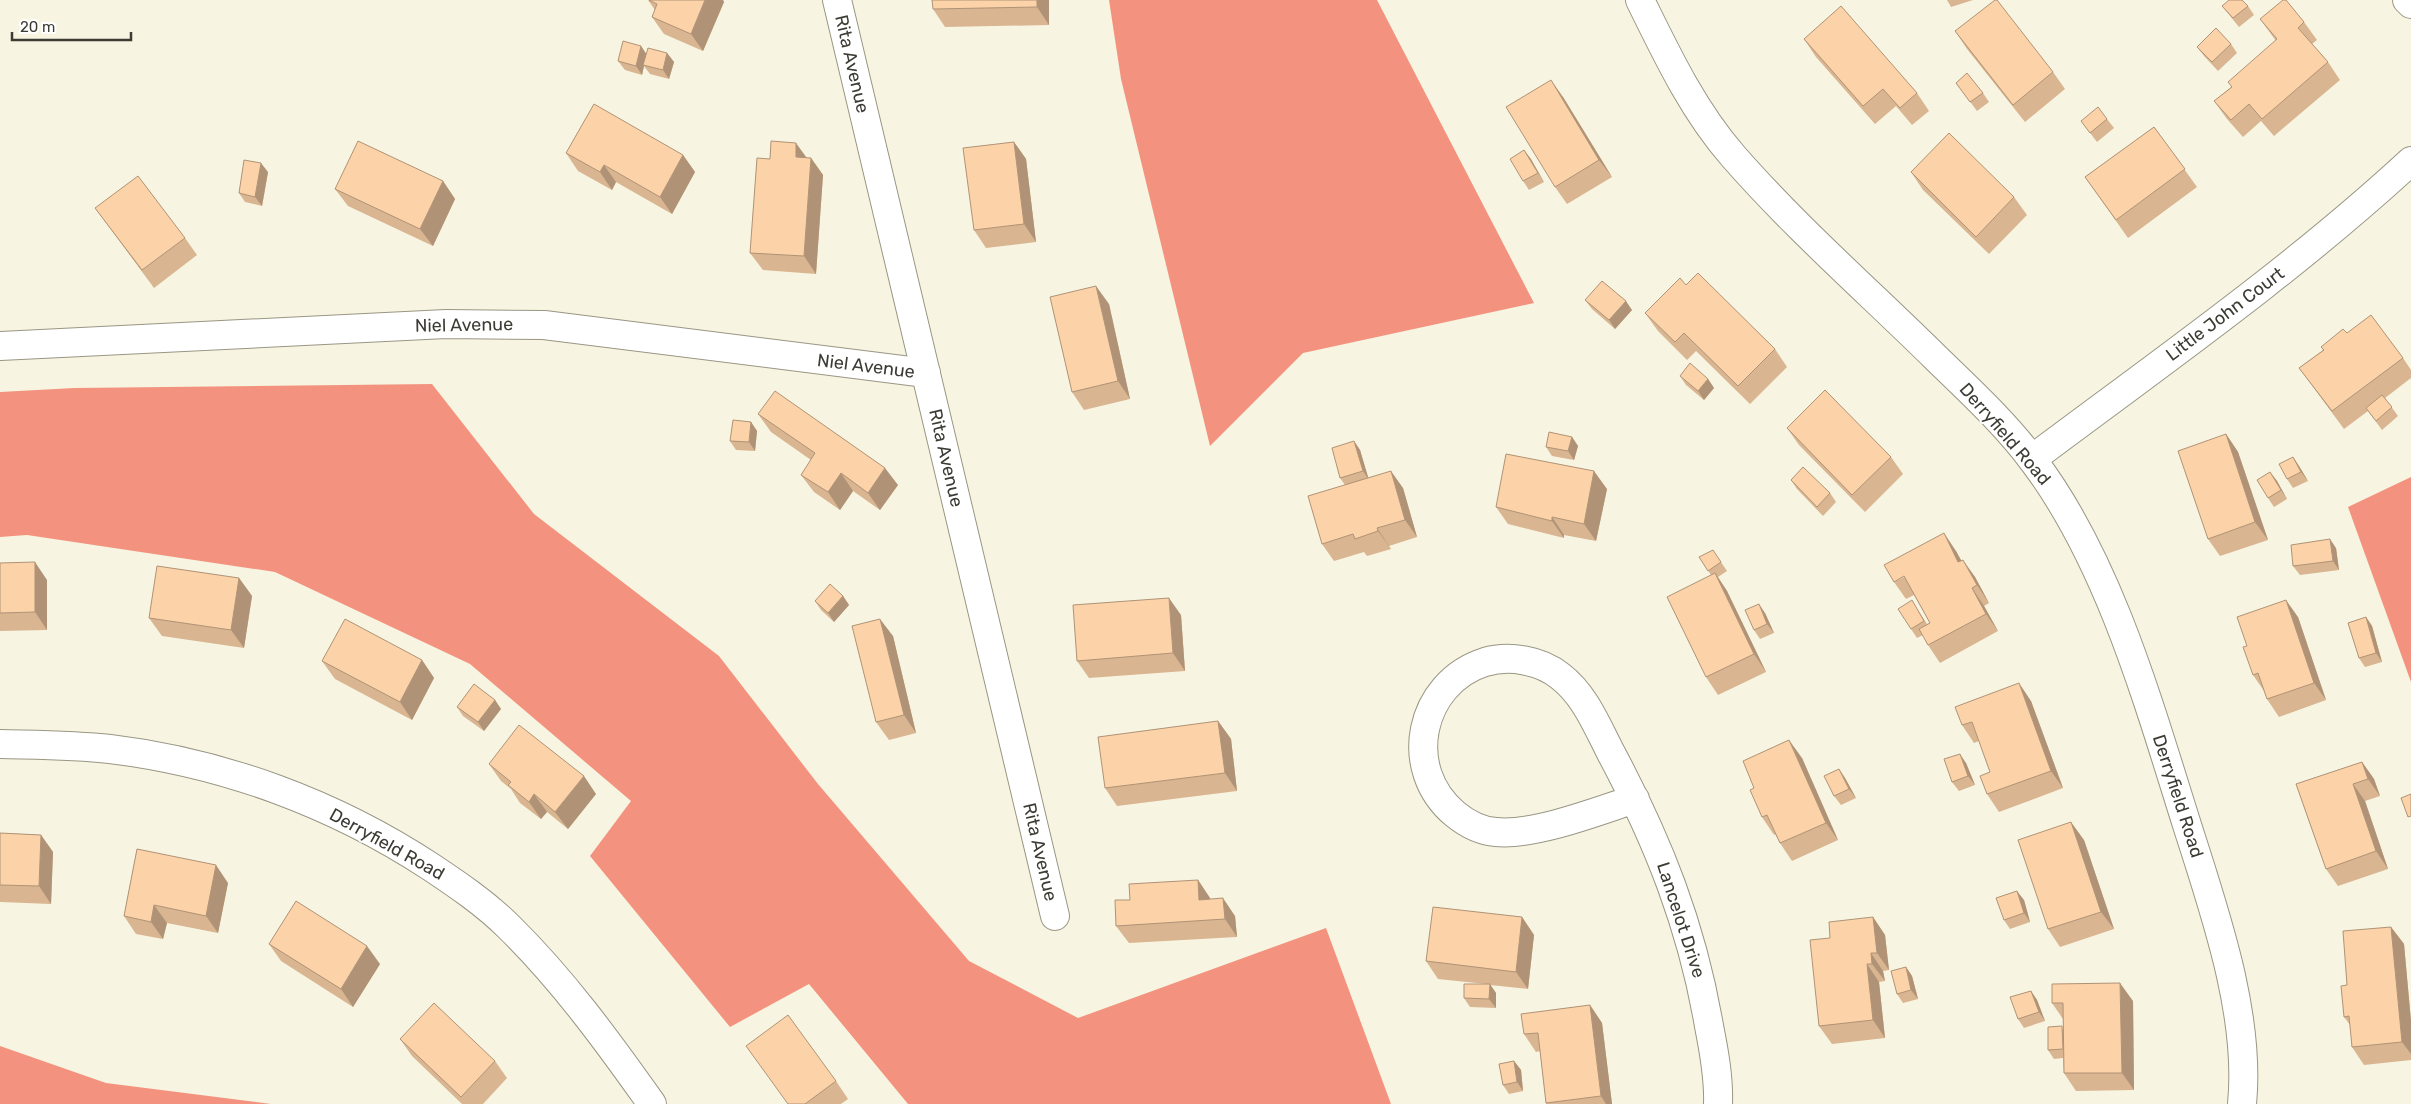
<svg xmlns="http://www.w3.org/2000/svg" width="2411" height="1104" font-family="Rubik,sans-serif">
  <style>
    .forest { fill: #f3937f }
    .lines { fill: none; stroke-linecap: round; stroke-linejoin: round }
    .minor-casing { stroke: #999684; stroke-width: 30 }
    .minor { stroke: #fff; stroke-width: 28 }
    .wall { fill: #d9b591 }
    .shaded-wall { fill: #b09376 }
    .building { fill: #fcd2a9; stroke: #b09376 }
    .labels { text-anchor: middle; stroke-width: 4; stroke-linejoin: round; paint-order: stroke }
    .street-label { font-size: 18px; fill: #3c3b34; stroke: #fff }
  </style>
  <rect width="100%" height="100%" fill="#f7f5e1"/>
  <!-- forest -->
  <g class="forest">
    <path d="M1109,0H1377L1534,303L1303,353L1210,446L1121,79Z"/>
    <path d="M432,384L534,514L719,656L818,784L969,961L1078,1018L1326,928L1391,1104H908L809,984L730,1027L590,856L631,801L470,664L275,572L27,535L0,537V392L74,388Z"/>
    <path d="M2411,477V682L2348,507Z"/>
    <path d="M0,1046L106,1083L271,1104H0Z"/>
  </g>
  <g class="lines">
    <defs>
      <g id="minor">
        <path d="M837,0L1055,916"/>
        <path d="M1640,0C1667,55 1693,110 1733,156C1795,227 1868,291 1936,358C1969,390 2006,424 2034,462C2110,563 2149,705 2187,825C2214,910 2251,1014 2242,1104"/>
        <path d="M2407,0L2411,4"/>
        <path d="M0,346L446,324L544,325L926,373"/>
        <path d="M2032,459C2160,363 2293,270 2411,161"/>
        <path d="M0,744C37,745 74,745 110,749C225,763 335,804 431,867C458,885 486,904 509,927C563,980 608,1042 652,1104"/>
        <path d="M1635,799C1598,811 1534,836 1496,832C1481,831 1466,823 1455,814C1401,769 1419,683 1485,662C1509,655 1540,660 1560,676C1585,695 1597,726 1611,753C1658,841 1692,926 1709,1026C1714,1051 1719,1078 1718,1104"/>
      </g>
    </defs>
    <!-- minor casing -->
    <use href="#minor" class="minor-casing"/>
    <!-- minor -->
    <use href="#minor" class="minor"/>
  </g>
  <!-- wall -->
  <g class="wall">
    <path d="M648,0H723L724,2L703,51L664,34L652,17L655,10Z"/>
    <path d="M1049,0V25L945,27L933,9Z"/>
    <path d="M1947,0H1973L1951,7Z"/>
    <path d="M2222,6H2248L2254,15L2239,27Z"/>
    <path d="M2260,19L2304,22L2317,40L2312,44L2328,62L2340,80L2274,136L2261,121L2243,137L2227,119L2214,101L2231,87L2276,41Z"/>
    <path d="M1955,31L2053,72L2065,89L2025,122L1967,49Z"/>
    <path d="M1804,39L1917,93L1929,111L1912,125L1896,106L1875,124L1816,57Z"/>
    <path d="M2231,44L2237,53L2218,71L2204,56L2197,47Z"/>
    <path d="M641,46L646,54L667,53L674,62L669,79L650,74L644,66L642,75L625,70L618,61Z"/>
    <path d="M1956,83L1983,93L1989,102L1977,111Z"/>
    <path d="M1563,97L1612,177L1567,204L1555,187Z"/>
    <path d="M2107,119L2114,128L2097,142L2081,121Z"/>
    <path d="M2154,127L2197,187L2128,238L2085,177Z"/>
    <path d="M1014,142L1026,159L1036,242L986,248L974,230Z"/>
    <path d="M1524,150L1544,182L1529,190L1523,181Z"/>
    <path d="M566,153L683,155L695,172L672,214L616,182L612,190L578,171Z"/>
    <path d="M807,158H811L823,175L816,274L763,270L750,253L770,159Z"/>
    <path d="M268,172L262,206L245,202L239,193Z"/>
    <path d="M1911,172L2014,197L2027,215L1989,254L1923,190Z"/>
    <path d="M443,181L455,199L433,246L348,206L335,189Z"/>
    <path d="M95,208L185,238L197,255L154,288Z"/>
    <path d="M1686,285L1775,349L1787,367L1750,404L1696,351L1687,360L1658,331L1645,313Z"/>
    <path d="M1585,300L1632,310L1615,329L1592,309Z"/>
    <path d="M1109,304L1130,399L1084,410L1072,392Z"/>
    <path d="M2347,333L2403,358L2411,370V378L2385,398L2398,416L2382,430L2368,411L2344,429L2299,368L2323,350L2321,347Z"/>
    <path d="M1680,376L1708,379L1714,388L1704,400L1686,385Z"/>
    <path d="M758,414L898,485L880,510L853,491L840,510L814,492L801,475L811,460L771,432Z"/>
    <path d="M751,422L757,431L755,451L736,450L730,441Z"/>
    <path d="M1787,428L1891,457L1903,474L1865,512L1799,445Z"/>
    <path d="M2226,434L2238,452L2268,540L2220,556L2208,539Z"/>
    <path d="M1572,437L1578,446L1574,460L1552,456L1546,447Z"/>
    <path d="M1354,441L1360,450L1368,478L1403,488L1417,537L1389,546L1391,549L1367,556L1364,552L1334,561L1322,544L1345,485L1340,478Z"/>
    <path d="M2293,457L2299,466L2308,481L2293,488L2287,479Z"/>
    <path d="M2270,472L2277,481L2287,499L2274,507L2268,498Z"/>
    <path d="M1791,480L1830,493L1836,502L1823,516L1797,489Z"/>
    <path d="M1607,489L1596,541L1564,535V538L1508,524L1496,507Z"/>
    <path d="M2336,548L2339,570L2300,575L2293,566Z"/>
    <path d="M1956,551L1961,560L1975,577L1989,603L1984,606L1998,631L1940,663L1928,645L1923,635L1917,638L1911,629L1918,610L1927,624L1930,623L1914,595L1906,599L1894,582Z"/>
    <path d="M1699,557L1719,559L1727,571L1718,577L1727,591L1766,672L1718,695L1706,677L1711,575Z"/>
    <path d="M0,563L47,580V630L0,631Z"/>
    <path d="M239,578L252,596L244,648L162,636L149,618Z"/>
    <path d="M843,596L849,605L834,622L821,610L815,601Z"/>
    <path d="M1765,613L1774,633L1760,639L1754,630Z"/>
    <path d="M1181,615L1185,671L1089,678L1077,661Z"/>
    <path d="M2298,617L2326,700L2279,717L2267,699L2264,691L2253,675L2247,646Z"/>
    <path d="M2366,617L2372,626L2382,662L2365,667L2359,658Z"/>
    <path d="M893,636L916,733L889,740L876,722Z"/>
    <path d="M422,660L434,678L412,720L335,679L322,661Z"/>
    <path d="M495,700L501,709L484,731L463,716L457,707Z"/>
    <path d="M2031,701L2063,788L1999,812L1987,794L1990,772L1979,741L1974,743L1962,725Z"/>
    <path d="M1218,721L1231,739L1237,791L1117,806L1105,788Z"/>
    <path d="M1802,758L1838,840L1792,861L1780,843L1775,834L1774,835L1762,817L1754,788Z"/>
    <path d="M2362,762L2374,779L2380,796L2365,801L2388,869L2338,886L2326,869L2296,784Z"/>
    <path d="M1966,763L1975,785L1959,791L1952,782Z"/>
    <path d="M489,764L596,794L568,829L547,812L541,819L520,803L511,789L501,781Z"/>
    <path d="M1839,769L1845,778L1856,798L1841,805L1834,796Z"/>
    <path d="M0,833L41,835L53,852L51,904L0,902Z"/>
    <path d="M2084,840L2114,929L2060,947L2048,929Z"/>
    <path d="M137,849L228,883L218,933L167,923L163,939L136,934L124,916Z"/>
    <path d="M1198,880L1210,898V899L1235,916L1237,937L1129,943L1116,926L1130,900Z"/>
    <path d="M2024,900L2030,922L2010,929L2004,920Z"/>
    <path d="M1522,917L1534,935L1528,989L1490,985L1496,993V1008L1470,1007L1464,998L1486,984L1438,979L1426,961Z"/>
    <path d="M1873,917L1885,935L1889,970L1883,971L1885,981L1879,982L1885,1038L1832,1044L1819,1026L1830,938Z"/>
    <path d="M2391,927L2404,944L2411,1021V1060L2364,1065L2352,1047L2350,1025L2344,1017L2347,985Z"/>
    <path d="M269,944L380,964L353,1007L281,961Z"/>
    <path d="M1906,967L1912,976L1918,999L1903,1003L1897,994Z"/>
    <path d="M2031,991L2037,1000L2045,1021L2024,1028L2018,1019Z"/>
    <path d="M2133,1001L2134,1090L2076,1091L2064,1073L2063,1058L2054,1059L2048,1050L2063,1028V1019L2052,1003Z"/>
    <path d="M1590,1005L1602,1023L1612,1104H1546L1540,1051L1536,1052L1524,1034Z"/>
    <path d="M400,1039L495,1061L507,1078L483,1104H462L412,1056Z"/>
    <path d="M1514,1061L1521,1070L1523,1091L1509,1094L1503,1085Z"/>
    <path d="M836,1081L848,1099L841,1104H787Z"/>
  </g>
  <!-- shaded-wall -->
  <g class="shaded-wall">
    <path d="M705,0H723L724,2L703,51L691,34Z"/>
    <path d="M1037,0H1049V25L1037,7Z"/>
    <path d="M641,46L647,55L643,65L644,66L642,75L636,66Z"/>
    <path d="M667,53L674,62L669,79L663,70Z"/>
    <path d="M1551,80L1563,97L1612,177L1599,160Z"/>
    <path d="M1014,142L1026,159L1036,242L1024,224Z"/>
    <path d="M796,143L809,161L796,157Z"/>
    <path d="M1524,150L1531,159L1544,182L1538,173Z"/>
    <path d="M683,155L695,172L672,214L660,197Z"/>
    <path d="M811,158L823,175L816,274L804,256Z"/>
    <path d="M261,163L268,172L262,206L255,197Z"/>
    <path d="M604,165L616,182L612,190L600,172Z"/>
    <path d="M443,181L455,199L433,246L420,229Z"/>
    <path d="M1096,286L1109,304L1130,399L1118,381Z"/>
    <path d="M1626,301L1632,310L1615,329L1609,320Z"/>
    <path d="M1708,379L1714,388L1704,400L1698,391Z"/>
    <path d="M751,422L757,431L755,451L749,442Z"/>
    <path d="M2226,434L2238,452L2268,540L2255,522Z"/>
    <path d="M1572,437L1578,446L1574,460L1568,451Z"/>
    <path d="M1354,441L1360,450L1369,480L1363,471Z"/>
    <path d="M2293,457L2299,466L2308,481L2301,472Z"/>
    <path d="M885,468L898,485L880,510L868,493Z"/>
    <path d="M1391,471L1403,488L1417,537L1405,520Z"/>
    <path d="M1594,471L1607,489L1596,541L1584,524Z"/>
    <path d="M2270,472L2277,481L2287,499L2281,490Z"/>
    <path d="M841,473L853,491L840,510L828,492Z"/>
    <path d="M1552,517L1564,535V538L1552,521Z"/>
    <path d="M1377,528L1391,549L1378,531Z"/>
    <path d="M1944,533L1956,551L1971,579L1958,562Z"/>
    <path d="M2330,539L2336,548L2339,570L2333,561Z"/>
    <path d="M1963,560L1975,577L1989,603L1977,585Z"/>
    <path d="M35,562L47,580V630L35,612Z"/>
    <path d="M1715,573L1727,591L1766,672L1754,654Z"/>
    <path d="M239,578L252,596L244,648L231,630Z"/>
    <path d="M1972,588L1984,606L1998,631L1986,614Z"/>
    <path d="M843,596L849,605L834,622L828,613Z"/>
    <path d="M1169,598L1181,615L1185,671L1173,653Z"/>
    <path d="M2286,600L2298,617L2326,700L2314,683Z"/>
    <path d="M1759,604L1765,613L1774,633L1767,624Z"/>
    <path d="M2366,617L2372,626L2382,662L2376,653Z"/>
    <path d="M880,619L893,636L916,733L904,715Z"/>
    <path d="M422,660L434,678L412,720L400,702Z"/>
    <path d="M2019,683L2031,701L2063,788L2051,771Z"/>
    <path d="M495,700L501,709L484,731L478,722Z"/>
    <path d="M1218,721L1231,739L1237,791L1225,773Z"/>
    <path d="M1789,740L1802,758L1838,840L1826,823Z"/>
    <path d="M1960,754L1966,763L1975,785L1968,776Z"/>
    <path d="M2362,762L2374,779L2380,796L2368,779Z"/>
    <path d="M1839,769L1845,778L1856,798L1849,789Z"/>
    <path d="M584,776L596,794L568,829L555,812Z"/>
    <path d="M2353,784L2365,801L2388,869L2376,851Z"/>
    <path d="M534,794L547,812L541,819L529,802Z"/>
    <path d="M2071,822L2084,840L2114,929L2101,912Z"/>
    <path d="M41,835L53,852L51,904L39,886Z"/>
    <path d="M216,865L228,883L218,933L206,916Z"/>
    <path d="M1198,880L1210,898L1212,917L1199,900Z"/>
    <path d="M2017,891L2024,900L2030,922L2024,913Z"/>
    <path d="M1223,898L1235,916L1237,937L1225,919Z"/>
    <path d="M154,905L167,923L163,939L151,922Z"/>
    <path d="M1522,917L1534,935L1528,989L1516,972Z"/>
    <path d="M1873,917L1885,935L1889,970L1877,953Z"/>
    <path d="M2391,927L2404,944L2411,1021V1054L2402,1042Z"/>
    <path d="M367,946L380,964L353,1007L341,989Z"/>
    <path d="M1871,953L1883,971L1885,981L1872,964Z"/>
    <path d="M1867,964L1879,982L1885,1038L1873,1020Z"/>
    <path d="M1906,967L1912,976L1918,999L1911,990Z"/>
    <path d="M2120,983L2133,1001L2134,1090L2122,1073Z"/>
    <path d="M1490,984L1496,993V1008L1489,999Z"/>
    <path d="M2031,991L2037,1000L2045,1021L2039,1012Z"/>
    <path d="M1590,1005L1602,1023L1612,1104H1606L1601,1096Z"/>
    <path d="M1514,1061L1521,1070L1523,1091L1517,1082Z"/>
  </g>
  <!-- building -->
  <g class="building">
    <path d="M649,0H705L691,34L652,17L657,4Z"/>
    <path d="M932,0H1037V7L933,9Z"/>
    <path d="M1995,0H1997L2053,72L2013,105L1955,31Z"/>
    <path d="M2229,0H2242L2248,6L2233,18L2222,6Z"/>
    <path d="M2283,0H2286L2304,22L2298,28L2328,62L2262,119L2249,104L2231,120L2214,101L2232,87L2228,82L2277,39L2260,19Z"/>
    <path d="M1841,6L1917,93L1900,108L1883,89L1863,106L1804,39Z"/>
    <path d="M2216,28L2231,44L2212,62L2197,47Z"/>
    <path d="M623,41L641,46L636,66L618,61Z"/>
    <path d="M648,48L667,53L663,70L643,65Z"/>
    <path d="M1967,73L1983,93L1970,102L1956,83Z"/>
    <path d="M1551,80L1599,160L1555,187L1506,107Z"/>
    <path d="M594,104L683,155L660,197L604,165L600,172L566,153Z"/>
    <path d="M2098,107L2107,119L2090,133L2081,121Z"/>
    <path d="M2154,127L2185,169L2116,220L2085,177Z"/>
    <path d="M1949,133L2014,197L1976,237L1911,172Z"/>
    <path d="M358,141L443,181L420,229L335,189Z"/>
    <path d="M771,141L796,143V157L811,158L804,256L750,253L757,158L770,159Z"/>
    <path d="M1014,142L1024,224L974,230L963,148Z"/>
    <path d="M1524,150L1538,173L1523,181L1510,159Z"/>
    <path d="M244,160L261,163L255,197L239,193Z"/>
    <path d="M138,176L185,238L142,270L95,208Z"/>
    <path d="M1698,273L1775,349L1738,386L1684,333L1675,342L1645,313L1680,278L1686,285Z"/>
    <path d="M1602,281L1626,301L1609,320L1585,300Z"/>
    <path d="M1096,286L1118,381L1072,392L1050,297Z"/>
    <path d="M2371,315L2403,358L2332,411L2299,368L2324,350L2321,347L2343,329L2347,333Z"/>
    <path d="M1690,363L1708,379L1698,391L1680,376Z"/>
    <path d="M1825,390L1891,457L1852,495L1787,428Z"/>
    <path d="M775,391L885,468L868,493L841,473L828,492L801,475L815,453L758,414Z"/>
    <path d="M2382,395L2392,407L2376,421L2366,408Z"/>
    <path d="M733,420L751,422L749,442L730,441Z"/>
    <path d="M1549,432L1572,437L1568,451L1546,447Z"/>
    <path d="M2226,434L2255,522L2208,539L2178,451Z"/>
    <path d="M1354,441L1363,471L1340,478L1332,448Z"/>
    <path d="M1506,454L1594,471L1584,524L1552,517V521L1496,507Z"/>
    <path d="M2293,457L2301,472L2287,479L2279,464Z"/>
    <path d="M1803,467L1830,493L1817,507L1791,480Z"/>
    <path d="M1391,471L1405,520L1377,528L1378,531L1355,539L1353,534L1322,544L1308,496Z"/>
    <path d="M2270,472L2281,490L2268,498L2257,480Z"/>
    <path d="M1944,533L1958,562L1963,560L1977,585L1972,588L1986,614L1928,645L1919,629L1930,623L1904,576L1894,582L1884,565Z"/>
    <path d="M2330,539L2333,561L2293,566L2291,545Z"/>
    <path d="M1713,550L1721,562L1708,571L1699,557Z"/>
    <path d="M35,562V612L0,613V563Z"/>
    <path d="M157,566L239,578L231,630L149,618Z"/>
    <path d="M1715,573L1754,654L1706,677L1667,597Z"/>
    <path d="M830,584L843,596L828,613L815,601Z"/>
    <path d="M1169,598L1173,653L1077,661L1073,605Z"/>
    <path d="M1912,600L1924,621L1911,629L1898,609Z"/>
    <path d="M2286,600L2314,683L2267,699L2258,673L2253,675L2243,647L2247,646L2237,617Z"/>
    <path d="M1759,604L1767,624L1754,630L1745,610Z"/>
    <path d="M2366,617L2376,653L2359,658L2348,623Z"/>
    <path d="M345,619L422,660L400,702L322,661Z"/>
    <path d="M880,619L904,715L876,722L852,626Z"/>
    <path d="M2019,683L2051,771L1987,794L1980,776L1990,772L1972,722L1962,725L1955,707Z"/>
    <path d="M474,684L495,700L478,722L457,707Z"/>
    <path d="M1218,721L1225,773L1105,788L1098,737Z"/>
    <path d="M519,725L584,776L555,812L534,794L529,802L508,785L511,782L489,764Z"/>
    <path d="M1789,740L1826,823L1780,843L1767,815L1762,817L1750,790L1754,788L1743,761Z"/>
    <path d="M1960,754L1968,776L1952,782L1944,759Z"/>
    <path d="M2362,762L2368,779L2353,784L2376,851L2326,869L2296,784Z"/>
    <path d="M1839,769L1849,789L1834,796L1824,776Z"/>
    <path d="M2411,794V816L2408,817L2401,798Z"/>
    <path d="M2071,822L2101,912L2048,929L2018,840Z"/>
    <path d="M0,833L41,835L39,886L0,885Z"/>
    <path d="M137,849L216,865L206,916L154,905L151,922L124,916Z"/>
    <path d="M1198,880L1199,900L1223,898L1225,919L1116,926L1115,900H1130L1129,884Z"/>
    <path d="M2017,891L2024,913L2004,920L1996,898Z"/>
    <path d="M296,901L367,946L341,989L269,944Z"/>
    <path d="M1433,907L1522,917L1516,972L1426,961Z"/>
    <path d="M1873,917L1877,953H1871L1872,964H1867L1873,1020L1819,1026L1810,940L1830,938L1829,922Z"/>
    <path d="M2391,927L2402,1042L2352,1047L2349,1016L2344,1017L2341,986L2347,985L2343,931Z"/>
    <path d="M1906,967L1911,990L1897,994L1891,971Z"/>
    <path d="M2120,983L2122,1073H2064L2063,1003H2052V984Z"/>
    <path d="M1464,984H1490L1489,999L1464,998Z"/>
    <path d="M2031,991L2039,1012L2018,1019L2010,997Z"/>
    <path d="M434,1003L495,1061L461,1097L400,1039Z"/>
    <path d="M1590,1005L1601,1096L1546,1103L1538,1033L1524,1034L1521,1014Z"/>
    <path d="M788,1015L836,1081L805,1104H788L746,1046Z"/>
    <path d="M2062,1026L2063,1049L2048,1050V1027Z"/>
    <path d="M1514,1061L1517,1082L1503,1085L1499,1064Z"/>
  </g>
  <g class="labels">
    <!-- street labels -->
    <g class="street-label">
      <text transform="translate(852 64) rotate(77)" y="6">Rita Avenue</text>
      <text transform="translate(2225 314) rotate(-37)" y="6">Little John Court</text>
      <text transform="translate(464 325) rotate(-1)" y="6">Niel Avenue</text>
      <text transform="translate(866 366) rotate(7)" y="6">Niel Avenue</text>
      <text transform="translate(2005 434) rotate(49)" y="6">Derryfield Road</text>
      <text transform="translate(946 458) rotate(77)" y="6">Rita Avenue</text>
      <text transform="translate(2178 796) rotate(72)" y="6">Derryfield Road</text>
      <text transform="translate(387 844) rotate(29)" y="6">Derryfield Road</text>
      <text transform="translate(1040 852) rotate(77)" y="6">Rita Avenue</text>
      <text transform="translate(1681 920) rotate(72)" y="6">Lancelot Drive</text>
    </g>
  </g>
  <!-- scale -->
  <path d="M12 32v8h119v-8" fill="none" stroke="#3c3b34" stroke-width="2.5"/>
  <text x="20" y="32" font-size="15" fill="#3c3b34" stroke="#ffffff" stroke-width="4" paint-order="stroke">20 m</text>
</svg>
